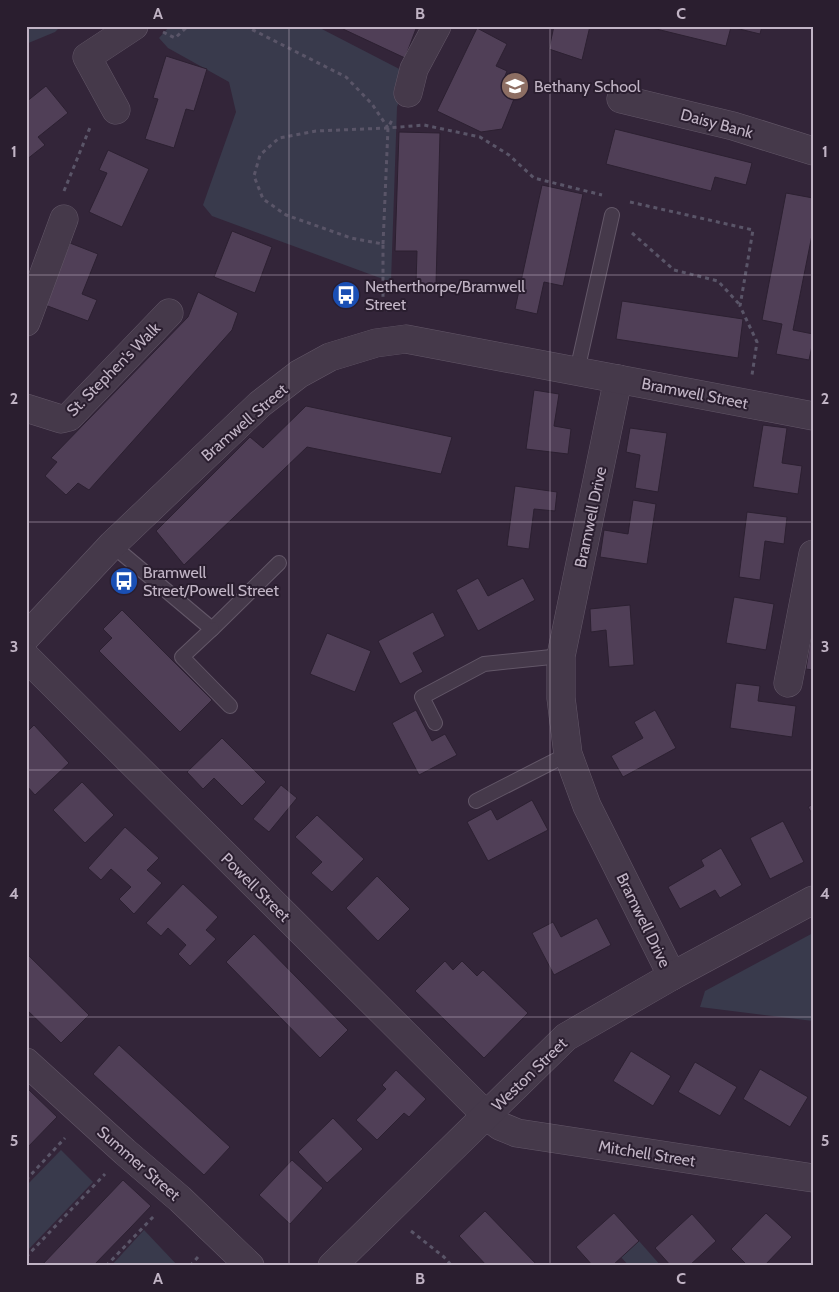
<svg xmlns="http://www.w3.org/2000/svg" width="839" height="1292" font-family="Cabin,sans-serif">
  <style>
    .green { fill: #393a4c }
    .building { fill: #503f57; stroke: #2c2031 }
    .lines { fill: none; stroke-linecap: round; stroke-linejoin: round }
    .service-casing { stroke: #635768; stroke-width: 16 }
    .minor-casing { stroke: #635768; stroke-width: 29 }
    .path { stroke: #5a5568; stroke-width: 3; stroke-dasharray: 4 4; stroke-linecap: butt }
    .service { stroke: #45394a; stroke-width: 14 }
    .minor { stroke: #45394a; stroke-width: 28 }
    .grid { fill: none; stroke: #c1b4c5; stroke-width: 1; stroke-opacity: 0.55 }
    .labels { text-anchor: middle; stroke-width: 4; stroke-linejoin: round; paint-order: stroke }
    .poi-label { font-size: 16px; fill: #c1b4c5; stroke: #2a1e2f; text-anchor: start }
    .street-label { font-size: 16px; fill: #c1b4c5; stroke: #2a1e2f }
    .neatline { fill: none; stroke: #c1b4c5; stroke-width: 2 }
    .grid-label { font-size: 16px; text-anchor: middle; font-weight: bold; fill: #c1b4c5 }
  </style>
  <rect width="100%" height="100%" fill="#332539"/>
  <!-- green -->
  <g class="green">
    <path d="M26,26H61L55,32L26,44Z"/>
    <path d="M170,26H316L409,74L397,107L391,282L212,216L203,205L236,112L229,82L168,48L159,38Z"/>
    <path d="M813,933V1021L700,1007L705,991Z"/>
    <path d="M61,1150L93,1182L26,1252V1186Z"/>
    <path d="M144,1230L178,1266H111Z"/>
    <path d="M639,1241L661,1266H629L621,1257Z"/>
  </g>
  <!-- building -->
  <g class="building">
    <path d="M343,26H417L405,58L343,29Z"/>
    <path d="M554,26H590L582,60L549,49Z"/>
    <path d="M644,26H762L760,34L731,27L726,46Z"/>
    <path d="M477,28L507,44L496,66L507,71L503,81L518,89L502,129L481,132L437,111Z"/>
    <path d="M166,56L207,69L194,111L186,109L174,148L145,139L158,99L153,98Z"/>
    <path d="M46,86L68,113L38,137L45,145L26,160V102Z"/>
    <path d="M615,129L752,163L746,185L715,177L711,191L606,164Z"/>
    <path d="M399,132L440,133L436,285L416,284L417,251H395Z"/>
    <path d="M108,150L149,169L122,227L89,212L107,173L99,170Z"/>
    <path d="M542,185L583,194L563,286L544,282L537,314L515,309Z"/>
    <path d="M786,193L813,198V230L793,330L813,334V341L809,360L776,354L782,324L762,320Z"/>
    <path d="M232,231L272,247L255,293L214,277Z"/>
    <path d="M70,243L98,254L82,294L97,300L88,321L45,305Z"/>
    <path d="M198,292L238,313L232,330L89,490L78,483L66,495L45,476L57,462L51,458L188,317Z"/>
    <path d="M622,301L743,319L738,358L616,339Z"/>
    <path d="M534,390L559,394L554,426L571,429L568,454L526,449Z"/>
    <path d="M306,406L452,437L441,474L307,447L184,565L156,531L250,437L263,448Z"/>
    <path d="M763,425L787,428L782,463L802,466L798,494L753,487Z"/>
    <path d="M630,428L667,433L658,492L635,488L640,455L626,452Z"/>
    <path d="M515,486L557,492L555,511L534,509L529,549L507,546Z"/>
    <path d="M633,500L656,504L647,564L600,557L604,530L628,534Z"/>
    <path d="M747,512L787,517L784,544L765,541L760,580L739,577Z"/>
    <path d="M478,578L488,596L523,578L535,600L478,631L456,590Z"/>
    <path d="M734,597L774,604L766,650L726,643Z"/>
    <path d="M630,605L634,665L609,667L606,630L591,632L590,609Z"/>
    <path d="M122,610L212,700L180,732L99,651L112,638L103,629Z"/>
    <path d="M433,612L445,636L413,653L423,672L400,684L378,641Z"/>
    <path d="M327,633L371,651L355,692L310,674Z"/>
    <path d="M810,643H813V670L806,669Z"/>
    <path d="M736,683L760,686L758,701L796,706L792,737L730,728Z"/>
    <path d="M416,710L432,741L445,734L457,755L419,775L392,723Z"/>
    <path d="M655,710L676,748L623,777L611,756L643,738L634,722Z"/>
    <path d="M34,725L69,763L35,795L26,785V733Z"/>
    <path d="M222,738L266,782L242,806L214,778L203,789L187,772Z"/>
    <path d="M82,782L114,815L85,843L53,810Z"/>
    <path d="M281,785L297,798L269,832L253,819Z"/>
    <path d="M532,800L548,830L488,861L467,822L491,809L497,820Z"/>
    <path d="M813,804V815L808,807Z"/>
    <path d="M317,815L364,859L332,892L311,873L322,862L295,837Z"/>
    <path d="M783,821L804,862L770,879L750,838Z"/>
    <path d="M125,827L159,858L147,870L162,883L134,914L119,899L131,887L111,869L101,880L88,868Z"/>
    <path d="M721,848L742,885L720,898L715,890L680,909L668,887L704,866L701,860Z"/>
    <path d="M377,876L410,909L378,941L346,908Z"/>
    <path d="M183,884L218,917L206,930L216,939L190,966L178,954L186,945L168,928L161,936L146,923Z"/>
    <path d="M597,918L611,945L554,975L532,933L553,922L561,937Z"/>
    <path d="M254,934L348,1030L320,1058L226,962Z"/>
    <path d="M26,953L89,1015L61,1043L26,1009Z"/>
    <path d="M445,961L453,970L462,961L477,976L483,970L528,1013L484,1058L415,991Z"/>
    <path d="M119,1045L230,1147L204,1175L93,1074Z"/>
    <path d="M631,1051L671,1076L653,1106L613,1081Z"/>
    <path d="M695,1062L737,1087L720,1116L678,1092Z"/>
    <path d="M760,1069L808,1097L790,1127L743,1099Z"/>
    <path d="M396,1070L426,1099L409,1117L404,1113L377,1140L356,1120L386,1089L382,1085Z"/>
    <path d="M29,1090L57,1117L26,1149V1093Z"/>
    <path d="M333,1118L363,1149L327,1183L298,1152Z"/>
    <path d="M292,1160L323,1188L290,1224L259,1195Z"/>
    <path d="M123,1180L151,1206L131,1227L93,1266H41Z"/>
    <path d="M485,1211L537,1265V1266H487L459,1236Z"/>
    <path d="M614,1213L639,1241L612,1266H593L576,1247Z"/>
    <path d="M766,1213L792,1237L764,1266H748L731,1249Z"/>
    <path d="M692,1214L716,1241L689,1266H671L655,1248Z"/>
  </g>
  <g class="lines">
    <defs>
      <g id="service">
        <path d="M577,371L612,215"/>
        <path d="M112,545L212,629L279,563"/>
        <path d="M212,629L182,657L230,706"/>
        <path d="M435,723L422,697L484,664L561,656"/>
        <path d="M476,801L568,754"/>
      </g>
      <g id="minor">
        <path d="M408,93L414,69L437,26"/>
        <path d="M621,99L733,126L813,151"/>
        <path d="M116,110L87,57L134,26"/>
        <path d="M26,322L64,219"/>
        <path d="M618,379L561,656V698L568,754L587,806L672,976"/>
        <path d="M26,408L61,419L69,417L169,313"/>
        <path d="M26,637L112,545L260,404L299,374L330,357L376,343L406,339L813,416"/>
        <path d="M26,657L487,1116L500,1126L517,1133L813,1178"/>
        <path d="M788,683L813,554"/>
        <path d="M26,1062L125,1152L180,1199L250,1266"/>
        <path d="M332,1266L566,1037L672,976L813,900"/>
      </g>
    </defs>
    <!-- service casing -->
    <use href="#service" class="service-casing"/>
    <!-- minor casing -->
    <use href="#minor" class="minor-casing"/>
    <!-- path -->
    <g class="path">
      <path d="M245,26L346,77L372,104L388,128L424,125L480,137L509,155L534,178L602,195"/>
      <path d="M163,32L175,38L188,26"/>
      <path d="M388,128L316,131L279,138L260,155L254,176L263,199L286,215L351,238L383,244V303L388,311"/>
      <path d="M64,191L91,125"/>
      <path d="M630,202L753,230L740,306L757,342L752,375"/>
      <path d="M632,233L674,270L718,281L740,305"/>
      <path d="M383,244L388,128L393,118"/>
      <path d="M26,1180L65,1138"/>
      <path d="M411,1231L444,1257L452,1266"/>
      <path d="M26,1257L105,1174"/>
      <path d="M106,1266L154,1216"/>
      <path d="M190,1266L198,1257"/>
    </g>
    <!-- service -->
    <use href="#service" class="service"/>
    <!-- minor -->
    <use href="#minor" class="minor"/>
  </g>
  <!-- grid -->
  <path class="grid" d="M289,26V1266M550,26V1266M26,275H813M26,522H813M26,770H813M26,1017H813"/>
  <!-- icons -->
  <defs>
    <symbol id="school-disc" viewBox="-11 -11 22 22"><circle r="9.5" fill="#8d6e63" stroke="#2a1e2f"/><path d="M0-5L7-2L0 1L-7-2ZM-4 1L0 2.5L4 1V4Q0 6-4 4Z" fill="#fff"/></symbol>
    <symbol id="bus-disc" viewBox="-11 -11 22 22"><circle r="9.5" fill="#1a4fb4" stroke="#2a1e2f"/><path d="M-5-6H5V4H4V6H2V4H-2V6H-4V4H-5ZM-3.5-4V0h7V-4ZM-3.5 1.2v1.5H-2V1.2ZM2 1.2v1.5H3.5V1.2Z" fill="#fff"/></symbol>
  </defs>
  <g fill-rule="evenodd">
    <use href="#school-disc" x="499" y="70" width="32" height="32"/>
    <use href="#bus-disc" x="330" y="279" width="32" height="32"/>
    <use href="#bus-disc" x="108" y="565" width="32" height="32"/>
  </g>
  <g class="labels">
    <!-- poi labels -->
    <g class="poi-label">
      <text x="534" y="92">Bethany School</text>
      <text x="365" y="292">Netherthorpe/Bramwell<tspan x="365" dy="18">Street</tspan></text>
      <text x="143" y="578">Bramwell<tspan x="143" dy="18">Street/Powell Street</tspan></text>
    </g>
    <!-- street labels -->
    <g class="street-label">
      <text transform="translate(717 123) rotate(15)" y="6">Daisy Bank</text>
      <text transform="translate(113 369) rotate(-45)" y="6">St. Stephen's Walk</text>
      <text transform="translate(695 393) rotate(11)" y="6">Bramwell Street</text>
      <text transform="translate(244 422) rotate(-41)" y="6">Bramwell Street</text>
      <text transform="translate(590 517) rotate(-78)" y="6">Bramwell Drive</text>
      <text transform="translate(256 887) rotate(45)" y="6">Powell Street</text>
      <text transform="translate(644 920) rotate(64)" y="6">Bramwell Drive</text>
      <text transform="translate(529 1074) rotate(-44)" y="6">Weston Street</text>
      <text transform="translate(647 1153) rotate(9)" y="6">Mitchell Street</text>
      <text transform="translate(139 1163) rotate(41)" y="6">Summer Street</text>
    </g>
  </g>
  <!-- border -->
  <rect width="839" height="1292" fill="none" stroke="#2a1e2f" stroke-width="55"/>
  <rect x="28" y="28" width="784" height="1236" class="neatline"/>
  <g class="grid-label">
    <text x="158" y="19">A</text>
    <text x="420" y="19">B</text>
    <text x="681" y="19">C</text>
    <text x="14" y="157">1</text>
    <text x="825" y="157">1</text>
    <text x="14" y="404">2</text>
    <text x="825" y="404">2</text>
    <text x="14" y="652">3</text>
    <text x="825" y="652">3</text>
    <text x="14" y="899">4</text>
    <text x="825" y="899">4</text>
    <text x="14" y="1146">5</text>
    <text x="825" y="1146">5</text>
    <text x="158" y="1284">A</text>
    <text x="420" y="1284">B</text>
    <text x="681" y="1284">C</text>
  </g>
</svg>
